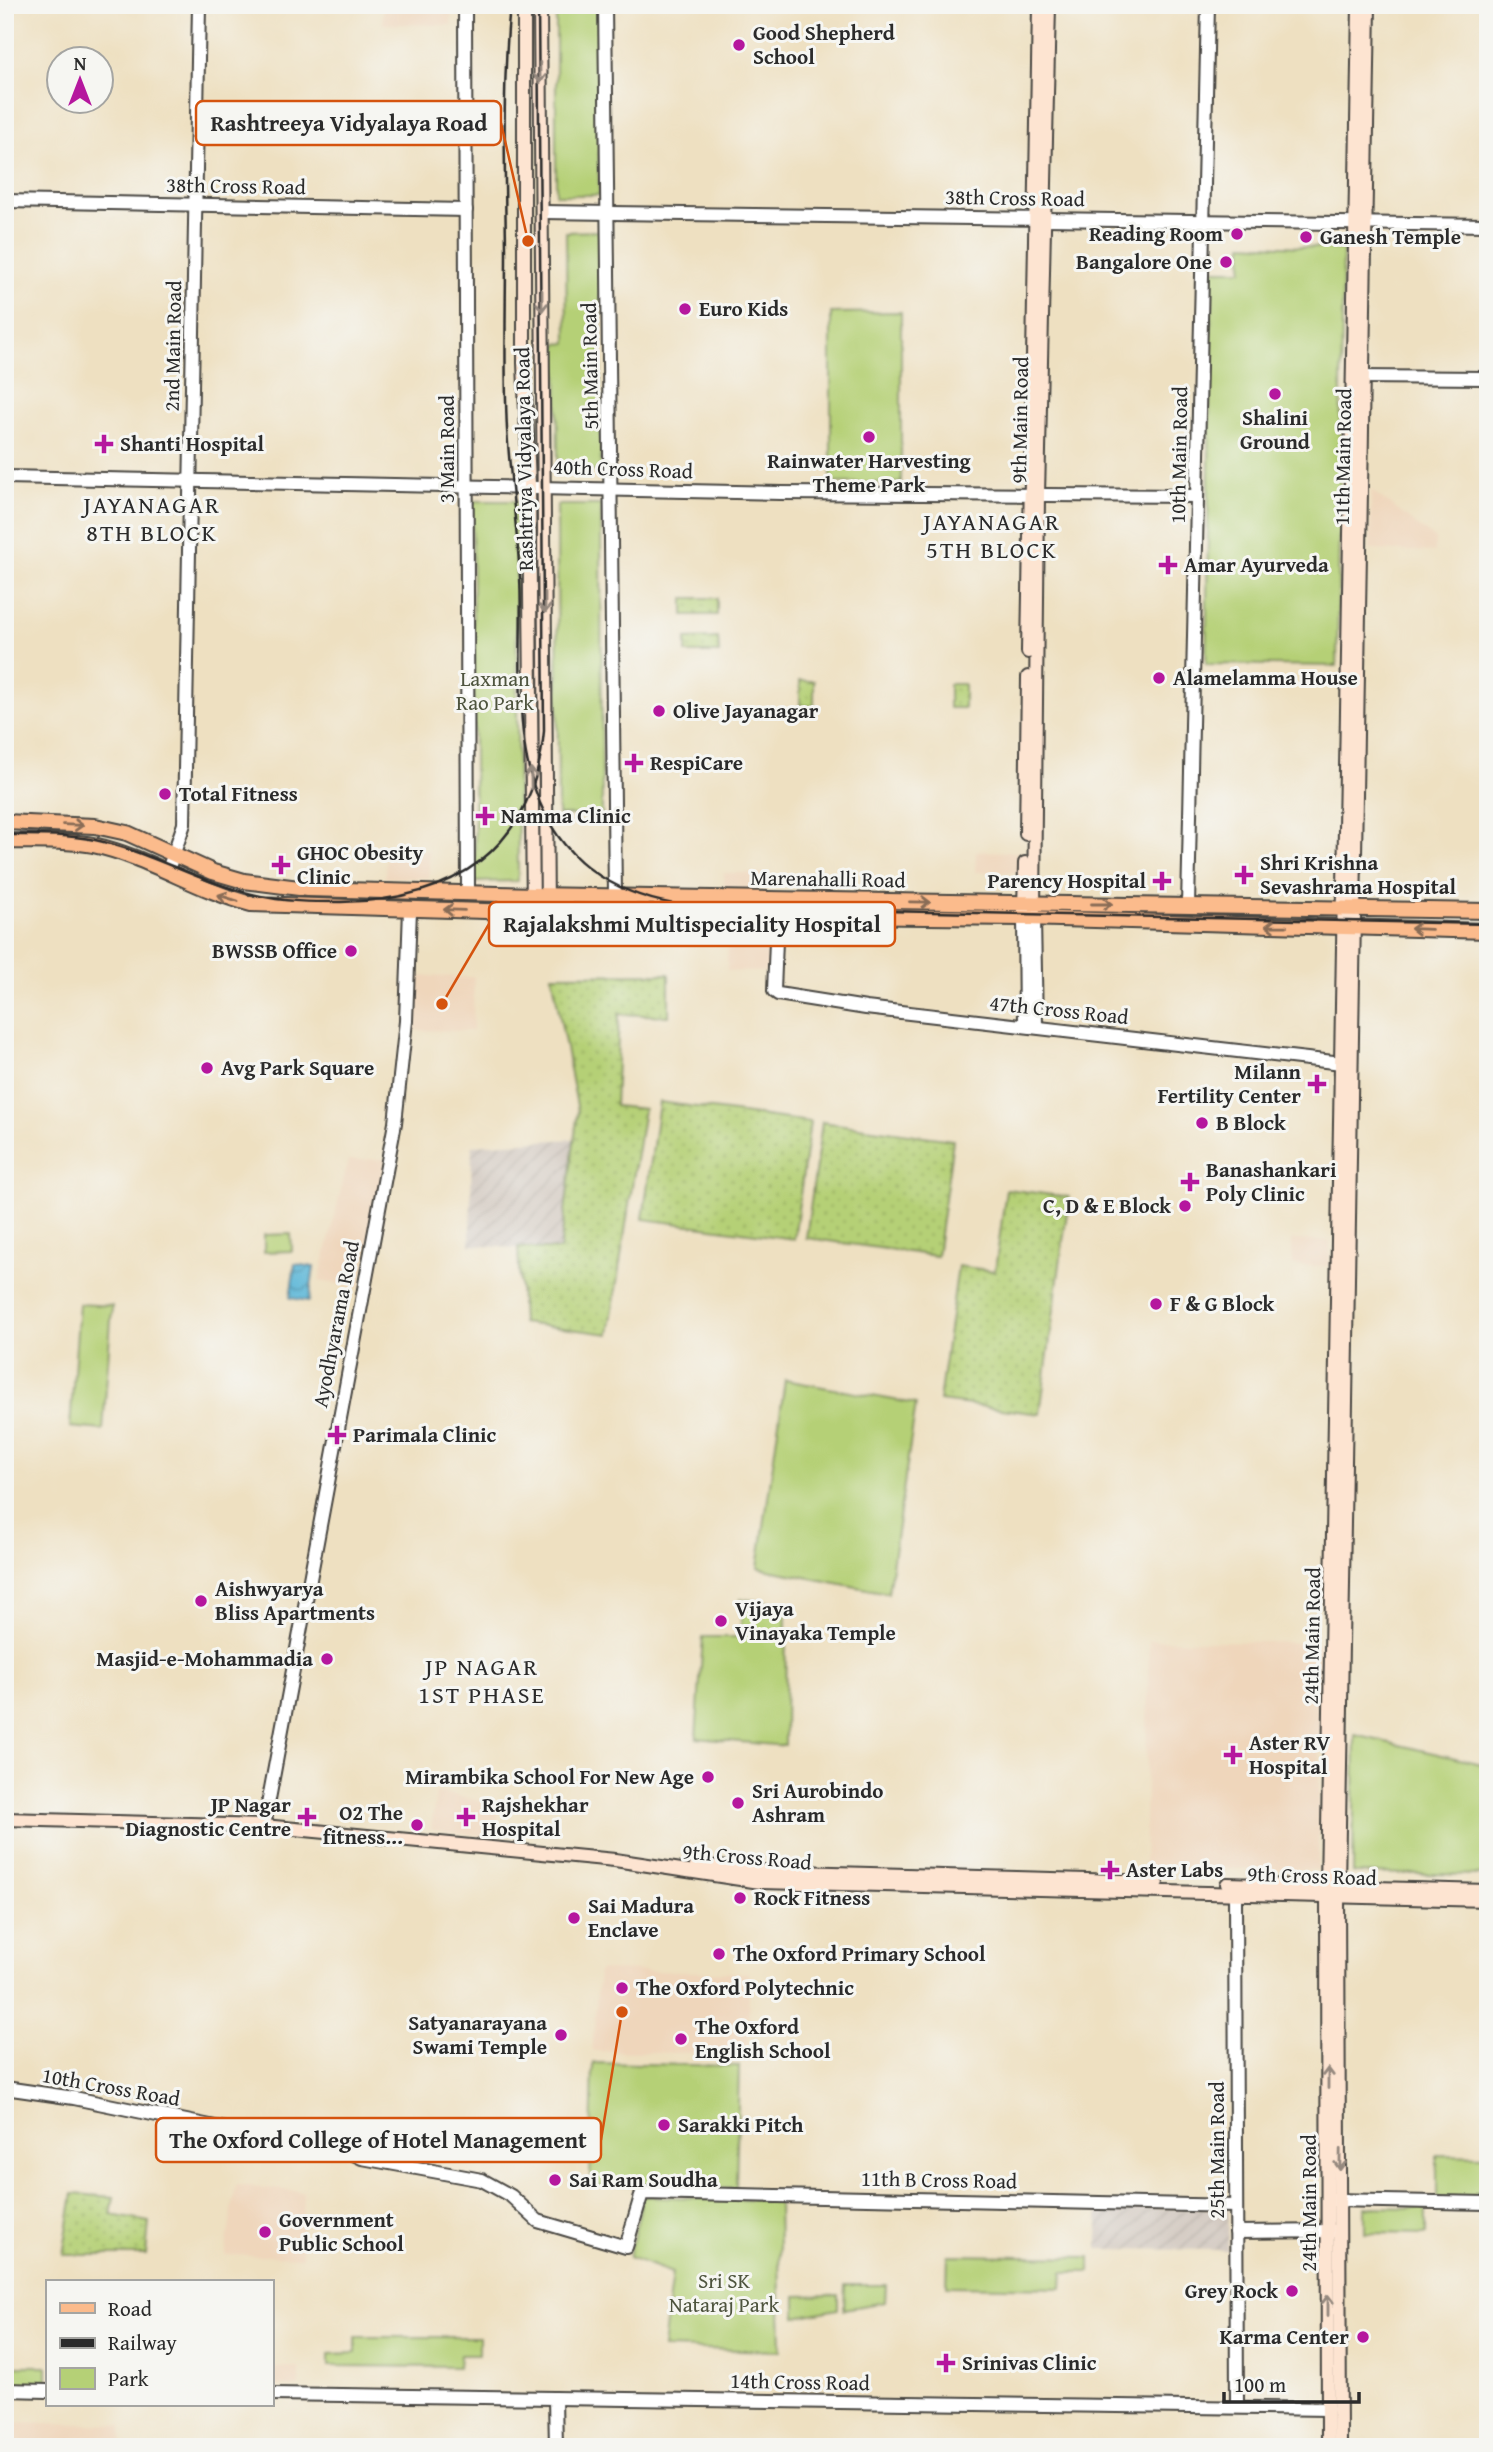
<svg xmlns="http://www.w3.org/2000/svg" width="1493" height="2452" font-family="'Gentium Book Plus',serif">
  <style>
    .built { fill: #efd6bb }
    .industrial { fill: url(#industrial-furrows) }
    .grass { fill: url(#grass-dots); stroke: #707e50; stroke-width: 2 }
    .park { fill: #b5d076; stroke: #707e50; stroke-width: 2 }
    .water { fill: url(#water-waves); stroke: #427081; stroke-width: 2 }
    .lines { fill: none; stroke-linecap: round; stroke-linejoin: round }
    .tertiary-casing { stroke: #484642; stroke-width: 16 }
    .secondary-casing { stroke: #484642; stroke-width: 16 }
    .primary-casing { stroke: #484642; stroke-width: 18 }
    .tertiary { stroke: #fff; stroke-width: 12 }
    .secondary { stroke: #fde4d1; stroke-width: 12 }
    .primary { stroke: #fbbb8c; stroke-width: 14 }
    .rail { stroke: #2b2b2b; stroke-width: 2.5 }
    .oneway { stroke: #94887e }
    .oneway2 { stroke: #896c57 }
    .poi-dot { fill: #b5179e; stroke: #f6f6f2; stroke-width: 2.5 }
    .labels { text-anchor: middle; stroke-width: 6; stroke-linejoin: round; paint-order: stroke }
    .poi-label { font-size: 21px; font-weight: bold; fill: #2b2b2b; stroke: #f6f6f2; text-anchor: start }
    .street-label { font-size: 21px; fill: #2b2b2b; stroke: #f6f6f2 }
    .park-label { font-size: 21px; fill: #4e543e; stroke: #f6f6f2 }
    .quarter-label { font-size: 24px; letter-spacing: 2px; fill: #2b2b2b; stroke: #f6f6f2 }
    .leader { fill: none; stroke: #d5540f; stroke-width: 2.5 }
    .callout-dot { fill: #d5540f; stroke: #f6f6f2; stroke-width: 2.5 }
    .callout { fill: #f6f6f2; stroke: #d5540f; stroke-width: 2.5 }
    .callout-label { font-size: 23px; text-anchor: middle; font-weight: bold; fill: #2b2b2b }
  </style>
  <defs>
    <pattern id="industrial-furrows" width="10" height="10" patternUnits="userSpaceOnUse" patternTransform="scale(1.75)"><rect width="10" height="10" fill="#cdc2b9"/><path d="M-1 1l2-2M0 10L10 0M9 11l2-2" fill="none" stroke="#b0a79f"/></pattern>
    <pattern id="grass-dots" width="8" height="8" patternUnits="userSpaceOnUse" patternTransform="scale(1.75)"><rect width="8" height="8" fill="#b5d076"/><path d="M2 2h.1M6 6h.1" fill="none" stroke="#9cb366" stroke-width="1.8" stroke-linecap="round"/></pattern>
    <pattern id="water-waves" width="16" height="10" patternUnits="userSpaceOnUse" patternTransform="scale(1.75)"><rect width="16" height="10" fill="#58b5d7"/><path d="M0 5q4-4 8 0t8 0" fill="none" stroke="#4993af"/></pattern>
  </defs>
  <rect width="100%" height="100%" fill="#f6f6f2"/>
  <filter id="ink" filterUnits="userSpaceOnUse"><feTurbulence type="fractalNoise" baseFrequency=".0143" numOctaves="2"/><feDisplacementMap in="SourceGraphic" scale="14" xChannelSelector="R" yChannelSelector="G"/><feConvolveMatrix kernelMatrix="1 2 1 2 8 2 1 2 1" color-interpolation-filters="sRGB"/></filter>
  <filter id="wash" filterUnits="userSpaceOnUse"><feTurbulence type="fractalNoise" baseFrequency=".00686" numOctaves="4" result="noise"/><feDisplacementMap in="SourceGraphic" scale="28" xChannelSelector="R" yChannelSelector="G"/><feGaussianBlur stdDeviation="1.57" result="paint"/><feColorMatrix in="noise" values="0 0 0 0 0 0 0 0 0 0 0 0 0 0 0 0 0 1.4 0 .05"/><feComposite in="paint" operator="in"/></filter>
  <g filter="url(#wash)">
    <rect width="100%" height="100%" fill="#eee0c1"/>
    <!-- built -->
    <g class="built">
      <path d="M383,5H451V25L383,24Z"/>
      <path d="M1371,490L1435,539V552L1370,550Z"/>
      <path d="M386,851H429V878H385Z"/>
      <path d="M976,851L1019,852V873L975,872Z"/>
      <rect x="724" y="873" width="43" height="18"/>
      <path d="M728,929L771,930L770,972L727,971Z"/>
      <path d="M411,976L474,977L473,1031L410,1030Z"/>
      <path d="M386,1159L360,1288L319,1281L348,1160Z"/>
      <path d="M1292,1240L1330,1241L1329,1266L1292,1265Z"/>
      <path d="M1149,1640L1321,1643L1318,1870L1144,1867Z"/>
      <path d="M436,1792L498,1804L499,1838L431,1829Z"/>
      <path d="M599,1970L749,1973L748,2054L592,2051Z"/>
      <path d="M236,2185L303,2192L302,2257L225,2255Z"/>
      <path d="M271,2367L299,2368V2387L271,2386Z"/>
      <path d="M5,2422L122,2425V2447H5Z"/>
    </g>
    <!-- industrial -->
    <g class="industrial">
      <path d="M574,1139L560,1251L470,1245L472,1145Z"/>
      <path d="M1098,2208L1229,2209L1228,2250L1098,2249Z"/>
    </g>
    <!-- grass -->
    <g class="grass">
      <rect x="684" y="598" width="33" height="17"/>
      <path d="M718,638L719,653H686V639Z"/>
      <rect x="800" y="681" width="14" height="25"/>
      <rect x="949" y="684" width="15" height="24"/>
      <path d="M669,974V1016L619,1014L615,1106L644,1109L609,1334L522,1323L518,1247L560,1250L578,1111L552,975Z"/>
      <path d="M659,1102L810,1122L794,1239L643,1219Z"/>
      <path d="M822,1122L953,1140L937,1256L806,1238Z"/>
      <path d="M1006,1189L1069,1197L1040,1414L939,1401L958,1266L995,1271Z"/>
      <path d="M73,2194L114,2197L111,2215L149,2222L146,2255H63Z"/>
    </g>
    <!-- park -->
    <g class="park">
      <path d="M556,5H598L599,195H556Z"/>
      <path d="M600,231L601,471H558L557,344L567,343L566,232Z"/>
      <path d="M1243,244L1343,249L1337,666L1206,664L1212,270H1242Z"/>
      <path d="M901,312V483H831V313Z"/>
      <path d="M472,501H516L518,881L475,882Z"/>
      <path d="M557,505H601L602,815H558Z"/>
      <path d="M291,1234L292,1251L264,1252V1235Z"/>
      <path d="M79,1304L112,1306L103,1430L70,1427Z"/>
      <path d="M785,1380L916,1404L888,1593L758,1568Z"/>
      <path d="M741,1599L786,1604L785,1746L696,1738L703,1637H741Z"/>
      <path d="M1355,1735L1486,1765L1487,1875L1353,1873Z"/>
      <path d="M593,2063L739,2066L736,2188L590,2185Z"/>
      <path d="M1437,2155L1488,2156V2199L1437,2198Z"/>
      <path d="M643,2196L778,2201L781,2351L663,2348L672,2273L629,2257Z"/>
      <path d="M1365,2207L1426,2208V2234L1365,2233Z"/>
      <path d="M948,2255L1090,2257V2272H1063L1062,2288L947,2286Z"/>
      <path d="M845,2285H886L885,2302L844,2309Z"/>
      <path d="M838,2295V2309L796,2317V2296Z"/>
      <path d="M356,2337H479V2355H460L459,2367L329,2366V2354L356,2353Z"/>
      <rect x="5" y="2366" width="42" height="19"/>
    </g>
    <!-- water -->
    <path class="water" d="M295,1264L314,1267L309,1301L290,1298Z"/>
  </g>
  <g filter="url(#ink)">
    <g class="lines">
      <defs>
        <g id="tertiary">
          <path d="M465,5L468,893"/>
          <path d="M605,5L615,895"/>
          <path d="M5,201L466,210"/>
          <path d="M542,212L1488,225"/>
          <path d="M1355,377L1488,378"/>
          <path d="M5,477L781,493L1197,496"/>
          <path d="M168,870L184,824L199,5"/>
          <path d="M1188,906L1208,5"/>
          <path d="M777,915L774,991L778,994L866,1008L1342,1063"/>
          <path d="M1024,918L1025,1025"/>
          <path d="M1034,919L1036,1026"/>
          <path d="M264,1826L395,1123L406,1021L410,909"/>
          <path d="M1235,1893L1237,2407"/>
          <path d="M5,2088L74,2098L235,2131L316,2130L335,2145L362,2158L482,2180L511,2196L538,2221L626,2247L642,2193L1236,2206"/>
          <path d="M1331,2200L1488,2203"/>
          <path d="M1236,2232L1335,2231"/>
          <path d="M5,2390L47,2391"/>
          <path d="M271,2394L1328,2409"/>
          <path d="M555,2398L556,2447"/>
        </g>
        <g id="secondary">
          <path d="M524,5V363L529,485L533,912"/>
          <path d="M540,5L547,913"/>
          <path d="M1028,652L1039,5"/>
          <path d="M1026,834L1028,677"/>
          <path d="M1024,911L1025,863"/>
          <path d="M1034,911L1038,495L1049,5"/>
          <path d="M5,1819L264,1826L615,1860L760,1882L1488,1900"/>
          <path d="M696,1865L760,1871L1157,1882"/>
          <path d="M1227,1884L1488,1891"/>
          <path d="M1328,2447L1327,1887L1359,5"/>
          <path d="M1340,2447L1338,1887L1369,5"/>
        </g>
        <g id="primary">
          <path d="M5,822L95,826L127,833L213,872L244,881L307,889L533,895L1488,911"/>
          <path d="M5,841C34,842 64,840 93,845C149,857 196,890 251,904L547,913L1024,918L1488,931"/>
        </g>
      </defs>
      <!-- tertiary casing -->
      <use href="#tertiary" class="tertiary-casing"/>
      <!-- secondary casing -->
      <use href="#secondary" class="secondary-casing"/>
      <!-- primary casing -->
      <use href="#primary" class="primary-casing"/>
      <!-- tertiary -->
      <use href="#tertiary" class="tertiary"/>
      <!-- secondary -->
      <use href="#secondary" class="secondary"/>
      <!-- primary -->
      <use href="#primary" class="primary"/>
      <!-- rail -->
      <g class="rail">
        <path d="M510,5C502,86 505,167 506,249C506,309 504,369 507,429C510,478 517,527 520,577C524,655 509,744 546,816C576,875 635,902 698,907L1488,924"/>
        <path d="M5,835C35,835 66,834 95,840C151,852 200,883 256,895C284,902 312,902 341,902C453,901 533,850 544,731L538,5"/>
      </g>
    </g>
    <!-- one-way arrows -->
    <defs><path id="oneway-shaft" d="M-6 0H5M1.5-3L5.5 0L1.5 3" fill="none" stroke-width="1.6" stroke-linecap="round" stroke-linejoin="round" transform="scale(1.75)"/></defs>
    <g class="oneway">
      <use href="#oneway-shaft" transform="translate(540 73) rotate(89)"/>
      <use href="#oneway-shaft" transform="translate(542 301) rotate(90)"/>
      <use href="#oneway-shaft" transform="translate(545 603) rotate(90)"/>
      <use href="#oneway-shaft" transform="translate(531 778) rotate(-91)"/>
      <use href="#oneway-shaft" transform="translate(1328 2078) rotate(-90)"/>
      <use href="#oneway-shaft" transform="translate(1340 2160) rotate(91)"/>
      <use href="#oneway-shaft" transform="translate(1328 2305) rotate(-90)"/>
    </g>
    <g class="oneway2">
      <use href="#oneway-shaft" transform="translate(73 825) rotate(2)"/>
      <use href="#oneway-shaft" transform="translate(228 898) rotate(-163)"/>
      <use href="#oneway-shaft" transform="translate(920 902) rotate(1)"/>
      <use href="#oneway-shaft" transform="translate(1102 904)"/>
      <use href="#oneway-shaft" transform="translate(454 910) rotate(-178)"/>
      <use href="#oneway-shaft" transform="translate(1276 926) rotate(-179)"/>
      <use href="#oneway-shaft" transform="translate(1421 929) rotate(-178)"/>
    </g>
  </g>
  <!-- markers -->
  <g class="poi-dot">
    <circle cx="739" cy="45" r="7"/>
    <circle cx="1237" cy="234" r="7"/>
    <circle cx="1306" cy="237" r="7"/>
    <circle cx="1226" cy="262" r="7"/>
    <circle cx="685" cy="309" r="7"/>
    <circle cx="1275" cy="394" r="7"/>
    <circle cx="869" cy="437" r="7"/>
    <path d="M100.5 433.5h7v7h7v7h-7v7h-7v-7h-7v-7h7z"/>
    <path d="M1164.5 554.5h7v7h7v7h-7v7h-7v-7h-7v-7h7z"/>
    <circle cx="1159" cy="678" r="7"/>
    <circle cx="659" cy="711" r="7"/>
    <path d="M630.5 752.5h7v7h7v7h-7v7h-7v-7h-7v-7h7z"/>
    <circle cx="165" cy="794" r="7"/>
    <path d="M481.5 805.5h7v7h7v7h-7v7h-7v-7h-7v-7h7z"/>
    <path d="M277.5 854.5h7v7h7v7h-7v7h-7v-7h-7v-7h7z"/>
    <path d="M1240.5 864.5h7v7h7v7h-7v7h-7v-7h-7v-7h7z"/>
    <path d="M1158.5 870.5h7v7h7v7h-7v7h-7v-7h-7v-7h7z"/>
    <circle cx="351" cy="951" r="7"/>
    <circle cx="207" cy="1068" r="7"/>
    <path d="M1313.5 1073.5h7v7h7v7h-7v7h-7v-7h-7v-7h7z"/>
    <circle cx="1202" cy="1123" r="7"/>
    <path d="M1186.5 1171.5h7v7h7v7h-7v7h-7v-7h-7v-7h7z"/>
    <circle cx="1185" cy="1206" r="7"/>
    <circle cx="1156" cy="1304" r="7"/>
    <path d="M333.5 1424.5h7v7h7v7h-7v7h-7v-7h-7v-7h7z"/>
    <circle cx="201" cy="1601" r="7"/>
    <circle cx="721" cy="1621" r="7"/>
    <circle cx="327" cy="1659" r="7"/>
    <path d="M1229.5 1744.5h7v7h7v7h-7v7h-7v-7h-7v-7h7z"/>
    <circle cx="708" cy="1777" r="7"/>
    <circle cx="738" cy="1803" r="7"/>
    <path d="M303.5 1806.5h7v7h7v7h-7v7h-7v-7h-7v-7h7z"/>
    <path d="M462.5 1806.5h7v7h7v7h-7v7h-7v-7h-7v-7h7z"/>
    <circle cx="417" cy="1825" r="7"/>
    <path d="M1106.5 1859.5h7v7h7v7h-7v7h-7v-7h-7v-7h7z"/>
    <circle cx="740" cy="1898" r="7"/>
    <circle cx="574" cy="1918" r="7"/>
    <circle cx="719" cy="1954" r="7"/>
    <circle cx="622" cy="1988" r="7"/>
    <circle cx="561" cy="2035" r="7"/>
    <circle cx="681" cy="2039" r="7"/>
    <circle cx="664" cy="2125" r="7"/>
    <circle cx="555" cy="2180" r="7"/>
    <circle cx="265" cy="2232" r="7"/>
    <circle cx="1292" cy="2291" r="7"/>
    <circle cx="1363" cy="2337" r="7"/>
    <path d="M942.5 2352.5h7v7h7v7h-7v7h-7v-7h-7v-7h7z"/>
  </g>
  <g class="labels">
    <!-- poi labels -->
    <g class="poi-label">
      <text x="753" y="40">Good Shepherd<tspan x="753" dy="24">School</tspan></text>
      <text x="1223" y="241" text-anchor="end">Reading Room</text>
      <text x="1320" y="244">Ganesh Temple</text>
      <text x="1212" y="269" text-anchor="end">Bangalore One</text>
      <text x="699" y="316">Euro Kids</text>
      <text x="1275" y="425" text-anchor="middle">Shalini<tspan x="1275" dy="24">Ground</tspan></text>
      <text x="120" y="451">Shanti Hospital</text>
      <text x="869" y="468" text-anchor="middle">Rainwater Harvesting<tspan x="869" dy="24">Theme Park</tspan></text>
      <text x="1184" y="572">Amar Ayurveda</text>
      <text x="1173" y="685">Alamelamma House</text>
      <text x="673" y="718">Olive Jayanagar</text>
      <text x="650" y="770">RespiCare</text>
      <text x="179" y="801">Total Fitness</text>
      <text x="501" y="823">Namma Clinic</text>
      <text x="297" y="860">GHOC Obesity<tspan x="297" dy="24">Clinic</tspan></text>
      <text x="1260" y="870">Shri Krishna<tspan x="1260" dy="24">Sevashrama Hospital</tspan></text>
      <text x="1146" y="888" text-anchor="end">Parency Hospital</text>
      <text x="337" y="958" text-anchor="end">BWSSB Office</text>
      <text x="221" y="1075">Avg Park Square</text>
      <text x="1301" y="1079" text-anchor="end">Milann<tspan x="1301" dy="24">Fertility Center</tspan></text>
      <text x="1216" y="1130">B Block</text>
      <text x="1206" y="1177">Banashankari<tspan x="1206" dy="24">Poly Clinic</tspan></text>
      <text x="1171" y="1213" text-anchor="end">C, D &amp; E Block</text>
      <text x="1170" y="1311">F &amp; G Block</text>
      <text x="353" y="1442">Parimala Clinic</text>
      <text x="215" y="1596">Aishwyarya<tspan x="215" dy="24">Bliss Apartments</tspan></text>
      <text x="735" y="1616">Vijaya<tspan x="735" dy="24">Vinayaka Temple</tspan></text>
      <text x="313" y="1666" text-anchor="end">Masjid-e-Mohammadia</text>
      <text x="1249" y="1750">Aster RV<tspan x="1249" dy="24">Hospital</tspan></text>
      <text x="694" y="1784" text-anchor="end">Mirambika School For New Age</text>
      <text x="752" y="1798">Sri Aurobindo<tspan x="752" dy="24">Ashram</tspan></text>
      <text x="291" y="1812" text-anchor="end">JP Nagar<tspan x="291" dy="24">Diagnostic Centre</tspan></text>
      <text x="482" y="1812">Rajshekhar<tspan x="482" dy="24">Hospital</tspan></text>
      <text x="403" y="1820" text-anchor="end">O2 The<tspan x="403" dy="24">fitness...</tspan></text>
      <text x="1126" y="1877">Aster Labs</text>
      <text x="754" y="1905">Rock Fitness</text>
      <text x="588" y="1913">Sai Madura<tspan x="588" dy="24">Enclave</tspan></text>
      <text x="733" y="1961">The Oxford Primary School</text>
      <text x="636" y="1995">The Oxford Polytechnic</text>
      <text x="547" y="2030" text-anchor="end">Satyanarayana<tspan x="547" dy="24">Swami Temple</tspan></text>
      <text x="695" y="2034">The Oxford<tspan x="695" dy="24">English School</tspan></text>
      <text x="678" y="2132">Sarakki Pitch</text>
      <text x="569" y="2187">Sai Ram Soudha</text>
      <text x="279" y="2227">Government<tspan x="279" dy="24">Public School</tspan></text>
      <text x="1278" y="2298" text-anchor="end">Grey Rock</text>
      <text x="1349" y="2344" text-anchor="end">Karma Center</text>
      <text x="962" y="2370">Srinivas Clinic</text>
    </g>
    <!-- street labels -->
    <g class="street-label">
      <text transform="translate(236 186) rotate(1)" y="7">38th Cross Road</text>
      <text transform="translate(1015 198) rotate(1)" y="7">38th Cross Road</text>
      <text transform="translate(173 346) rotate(-89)" y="7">2nd Main Road</text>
      <text transform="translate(590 366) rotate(-91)" y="7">5th Main Road</text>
      <text transform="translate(1020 420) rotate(-89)" y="7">9th Main Road</text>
      <text transform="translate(447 449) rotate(-90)" y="7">3 Main Road</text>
      <text transform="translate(1179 455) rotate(-89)" y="7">10th Main Road</text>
      <text transform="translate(1343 457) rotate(-89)" y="7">11th Main Road</text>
      <text transform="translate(524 459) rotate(-91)" y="7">Rashtriya Vidyalaya Road</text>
      <text transform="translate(623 469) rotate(2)" y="7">40th Cross Road</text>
      <text transform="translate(828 879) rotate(1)" y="7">Marenahalli Road</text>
      <text transform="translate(1059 1010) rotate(6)" y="7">47th Cross Road</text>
      <text transform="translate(336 1324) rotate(-79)" y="7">Ayodhyarama Road</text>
      <text transform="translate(1312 1636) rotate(-89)" y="7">24th Main Road</text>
      <text transform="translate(747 1857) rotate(5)" y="7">9th Cross Road</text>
      <text transform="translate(1312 1876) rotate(2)" y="7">9th Cross Road</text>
      <text transform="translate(111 2087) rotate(10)" y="7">10th Cross Road</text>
      <text transform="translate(1217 2150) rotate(-90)" y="7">25th Main Road</text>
      <text transform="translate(939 2180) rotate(1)" y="7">11th B Cross Road</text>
      <text transform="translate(1309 2203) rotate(-90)" y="7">24th Main Road</text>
      <text transform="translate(800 2382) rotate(1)" y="7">14th Cross Road</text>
    </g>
    <!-- park labels -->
    <g class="park-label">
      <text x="495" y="686">Laxman<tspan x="495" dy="24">Rao Park</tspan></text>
      <text x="724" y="2288">Sri SK<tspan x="724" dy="24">Nataraj Park</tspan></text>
    </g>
    <!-- quarter labels -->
    <g class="quarter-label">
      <text x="152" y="513">JAYANAGAR<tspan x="152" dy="28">8TH BLOCK</tspan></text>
      <text x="992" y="530">JAYANAGAR<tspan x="992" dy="28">5TH BLOCK</tspan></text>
      <text x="482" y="1675">JP NAGAR<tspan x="482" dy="28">1ST PHASE</tspan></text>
    </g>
  </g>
  <!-- callouts -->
  <path class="leader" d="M528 241L501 123M442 1004L489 924M622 2012L601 2140"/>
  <g class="callout-dot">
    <circle cx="528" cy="241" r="7"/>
    <circle cx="442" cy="1004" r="7"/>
    <circle cx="622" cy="2012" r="7"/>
  </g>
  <g class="callout">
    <rect x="196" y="101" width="305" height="44" rx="7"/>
    <rect x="489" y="902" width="406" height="44" rx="7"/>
    <rect x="156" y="2118" width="445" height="44" rx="7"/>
  </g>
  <g class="callout-label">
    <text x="349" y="131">Rashtreeya Vidyalaya Road</text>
    <text x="692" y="932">Rajalakshmi Multispeciality Hospital</text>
    <text x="378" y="2148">The Oxford College of Hotel Management</text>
  </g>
  <!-- margin -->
  <rect width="1493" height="2452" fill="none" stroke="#f6f6f2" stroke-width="28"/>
  <!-- legend -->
  <rect x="46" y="2280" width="228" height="126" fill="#f6f6f2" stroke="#a5a5a2" stroke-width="2"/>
  <rect x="60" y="2303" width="35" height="10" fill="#fbbb8c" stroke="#a5a5a2" stroke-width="2"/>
  <text x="108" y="2316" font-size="21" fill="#2b2b2b">Road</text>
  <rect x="60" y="2338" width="35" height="10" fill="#2b2b2b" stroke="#a5a5a2" stroke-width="2"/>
  <text x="108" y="2350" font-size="21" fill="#2b2b2b">Railway</text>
  <rect x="60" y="2368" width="35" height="21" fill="#b5d076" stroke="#a5a5a2" stroke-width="2"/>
  <text x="108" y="2386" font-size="21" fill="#2b2b2b">Park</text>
  <!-- north arrow -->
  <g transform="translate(80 80)"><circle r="33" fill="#f6f6f2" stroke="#a5a5a2" stroke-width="2"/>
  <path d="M0-5L12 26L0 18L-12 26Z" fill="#b5179e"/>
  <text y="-10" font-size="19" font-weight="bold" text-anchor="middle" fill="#2b2b2b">N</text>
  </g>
  <!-- scale -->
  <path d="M1224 2392v10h135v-10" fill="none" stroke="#2b2b2b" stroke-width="3.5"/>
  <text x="1234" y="2392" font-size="21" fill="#2b2b2b" stroke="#f6f6f2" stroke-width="5" paint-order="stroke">100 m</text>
</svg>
